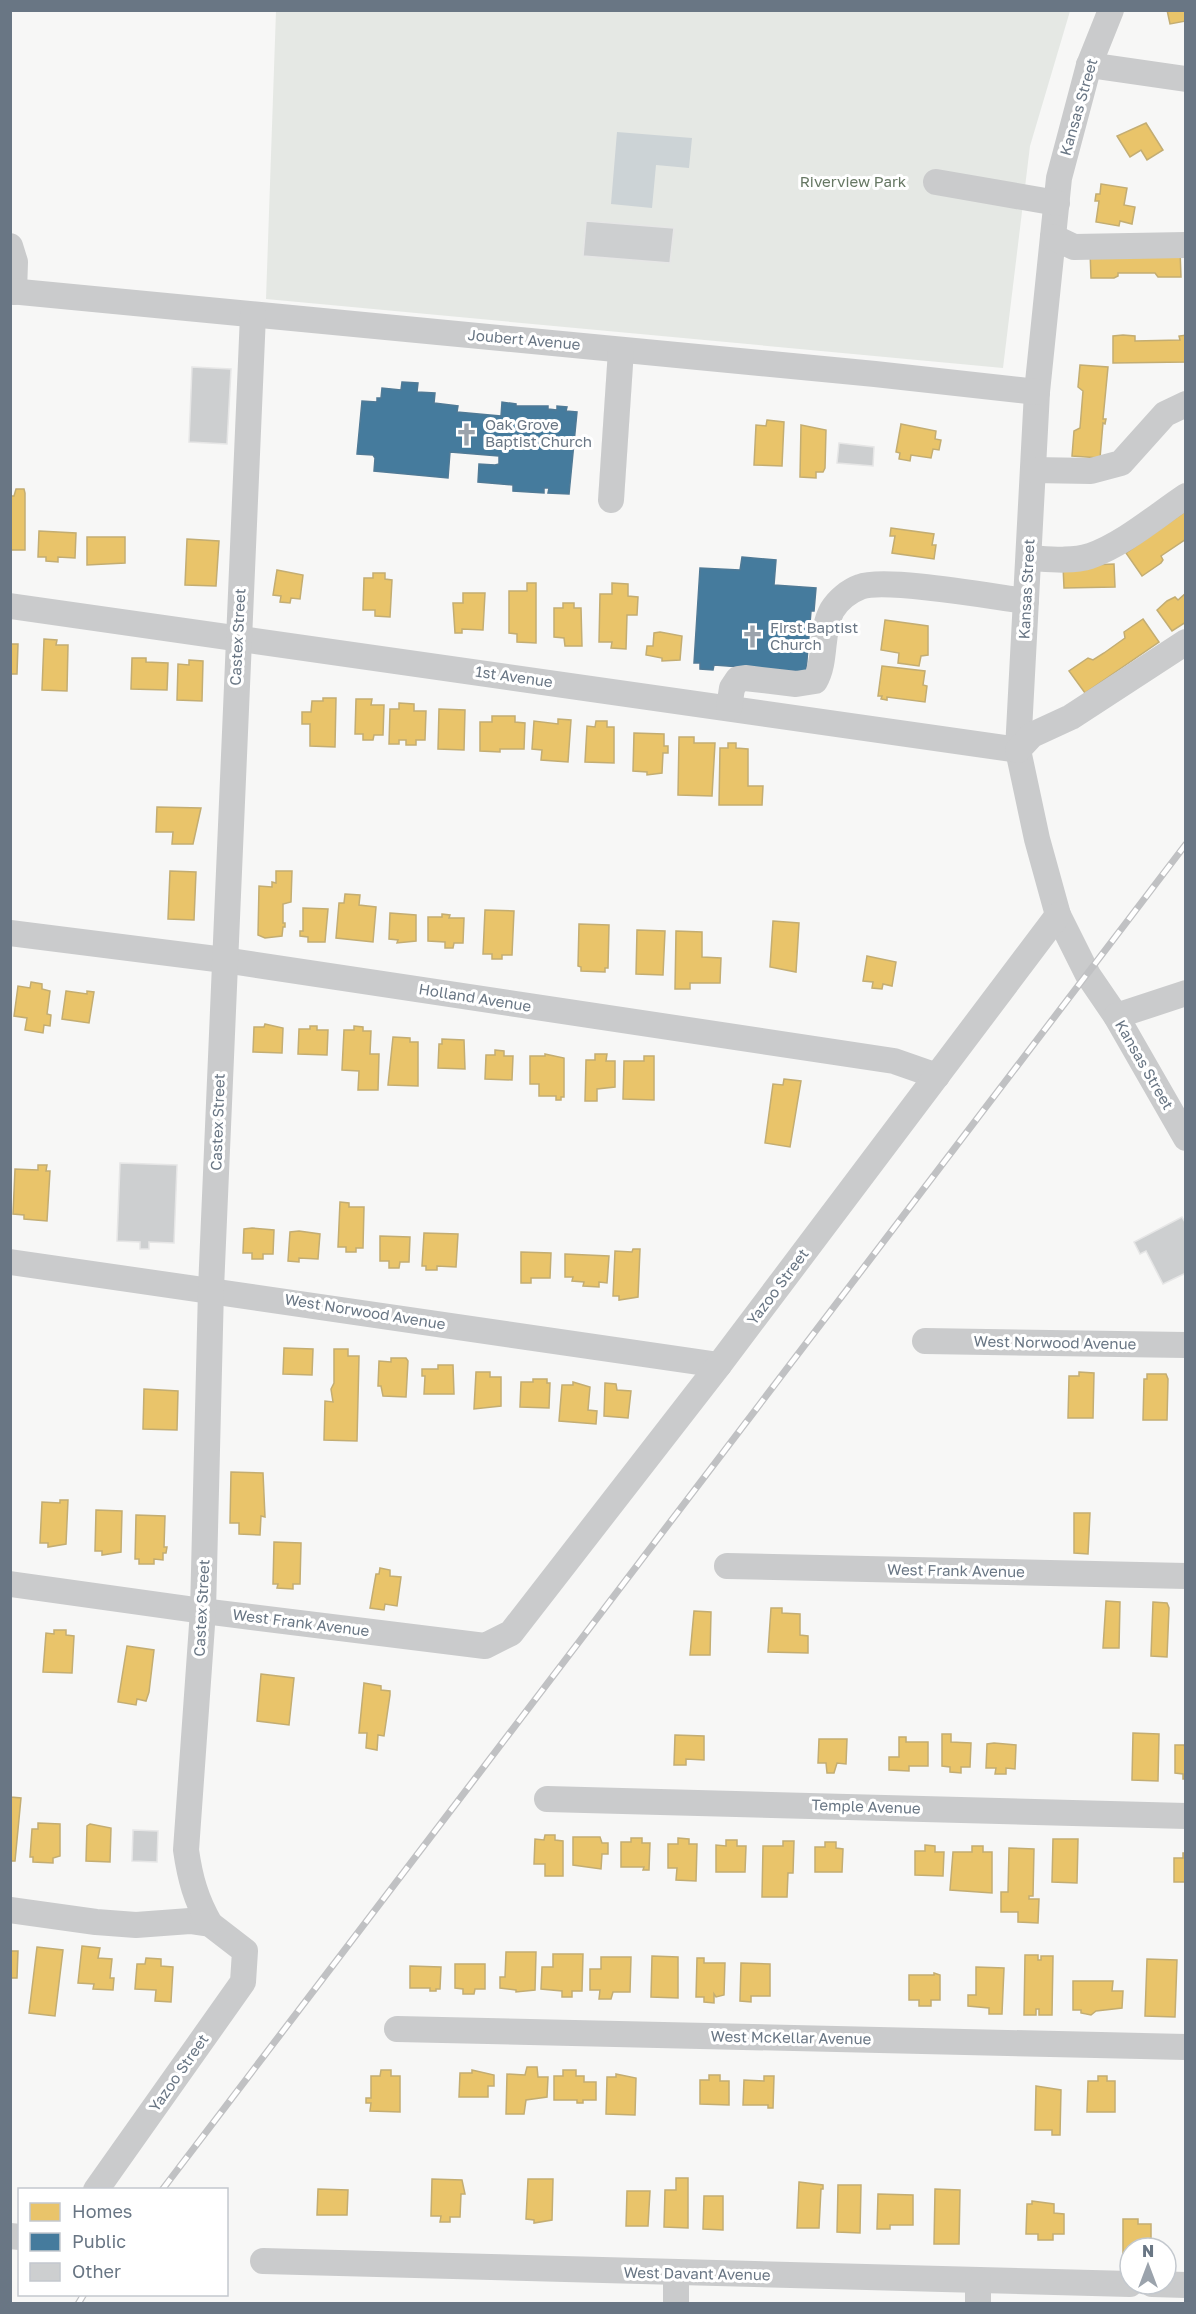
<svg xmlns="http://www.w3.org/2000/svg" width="1196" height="2314" font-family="'Golos Text',sans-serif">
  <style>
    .green { fill: #e5e8e4 }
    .water { fill: #ccd3d6 }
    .homes { fill: #e9c46a; stroke: #c3ad72; stroke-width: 1.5 }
    .public { fill: #457b9d; stroke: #507a96; stroke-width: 1.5 }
    .building { fill: #cdcfd0; stroke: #e6e6e6; stroke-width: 1.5 }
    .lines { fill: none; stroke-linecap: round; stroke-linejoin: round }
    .minor { stroke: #cacbcc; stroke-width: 26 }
    .rail-casing { stroke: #c0c1c3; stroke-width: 7 }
    .rail { stroke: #fff; stroke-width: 4.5; stroke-dasharray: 14; stroke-linecap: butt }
    .labels { text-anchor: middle; stroke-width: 6; stroke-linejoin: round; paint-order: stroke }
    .street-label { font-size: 15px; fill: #697684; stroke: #fff }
    .park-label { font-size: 15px; fill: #667763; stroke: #fff }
    .poi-label { font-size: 15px; fill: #697684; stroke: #fff; text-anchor: start }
  </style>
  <rect width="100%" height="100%" fill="#f7f7f6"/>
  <!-- green -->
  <path class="green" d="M276,11H1070L1030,146L1003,368L266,299Z"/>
  <!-- water -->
  <path class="water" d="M617,132L692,138L689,168L656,165L652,208L611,204Z"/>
  <!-- homes -->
  <g class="homes">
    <path d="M1167,10H1186V21L1170,24Z"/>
    <path d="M1146,123L1163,150L1147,160L1141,150L1130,157L1117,136Z"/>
    <path d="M1101,184L1127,188L1124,205L1135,207L1132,224L1120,221L1119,226L1096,222L1099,201H1095L1096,194H1100Z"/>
    <path d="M1180,250L1181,277H1158L1155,273H1118V276L1114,278H1091L1090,251Z"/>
    <path d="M1123,335L1135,336V341L1180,340L1179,336L1186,335V362L1113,363V336Z"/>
    <path d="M1080,365L1108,367L1103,419H1106L1105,424L1103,423L1100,458L1072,456L1074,431L1080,428L1083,391L1078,387Z"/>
    <path d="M767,420L784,422L782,466L754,465L756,425L766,426Z"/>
    <path d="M901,424L936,431L935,439L941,440L939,450L933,449L931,458L911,455L910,461L899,459L900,453L896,452Z"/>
    <path d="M801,425L826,430L825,468L823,472H816V478L800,477Z"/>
    <path d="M16,489H24L25,493V550H10V496H14Z"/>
    <path d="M1186,511V539L1161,556L1163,560L1161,563L1142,576L1126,553Z"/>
    <path d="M891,528L934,534L932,545H936L934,559L892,553L895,536H890Z"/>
    <path d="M39,531L76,533L75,558L58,557V562L46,561V557H38Z"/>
    <path d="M87,537H125V563L87,565Z"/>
    <path d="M187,539L219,541L216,586L185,585Z"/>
    <path d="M1114,564L1115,587L1064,588L1063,566Z"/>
    <path d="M277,570L303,575L300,599L291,598L290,603L280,602L281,596L273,595Z"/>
    <path d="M373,573H385V579L392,580L390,617L375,616V610H363L364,578H373Z"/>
    <path d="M527,583H536V643L517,642V634L509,633V591H527Z"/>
    <path d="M612,583L628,584V596L638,597L637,615H627L626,649L611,648L612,642H599L600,594H612Z"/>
    <path d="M463,593H485L483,630L462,629V633H455L453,603H463Z"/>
    <path d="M1186,593V622L1172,631L1157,610L1167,601L1175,597L1178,600Z"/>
    <path d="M563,603H574V608H581L582,646H565L564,638L554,637V608H563Z"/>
    <path d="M1143,619L1159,642L1085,693L1069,671L1088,658L1093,660L1104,653L1125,638L1124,632Z"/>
    <path d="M885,620L928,626V655L921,656L919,666L898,663L899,653L881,650Z"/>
    <path d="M660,632L682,636L680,660L662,661V658L646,655L647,646H653L654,633Z"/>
    <path d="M44,639L57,640L56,645H68L67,691L42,690Z"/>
    <path d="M10,644H18L17,674H10Z"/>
    <path d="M132,658H146V662L168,663L167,690L131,689Z"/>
    <path d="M189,660L203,661L202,701L177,700L178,664L189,665Z"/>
    <path d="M882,666L925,671L923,685L927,686L925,702L887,697V700L881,699L882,696H878Z"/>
    <path d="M323,698H336L335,747L310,746V724H302V712H311L312,701H323Z"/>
    <path d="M356,699H372L371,705H384L383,735H374L373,740H363V734H355Z"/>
    <path d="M399,703L414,704V711H426L425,740H416V745H406V740H399V744H389L390,709H399Z"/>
    <path d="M439,709L465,710L464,750L438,749Z"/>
    <path d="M492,716H515V722L525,723L524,749H500V752L480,751V722H492Z"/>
    <path d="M558,719L571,720L568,762L541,760L542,750L532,749L534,721L558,724Z"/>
    <path d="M596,721H607V727H614V763L585,762L587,726L595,727Z"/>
    <path d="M634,733L664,734V746H668V753H663L662,773L647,775V772L633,771Z"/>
    <path d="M679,737H694V743H715L712,796L678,795Z"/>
    <path d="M728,743H736V748L748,749V786H763L762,805H719L720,748H728Z"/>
    <path d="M157,807L201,808L193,844H172L173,832H156Z"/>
    <path d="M170,871L196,872L194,920L168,919Z"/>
    <path d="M276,871H292L291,902L283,904V923H285V927H283L282,936L265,938L258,935L259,886L272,887V882L276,883Z"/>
    <path d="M345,894L360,895L359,905L376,907L373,942L336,938L339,903H344Z"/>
    <path d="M303,908L328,909L325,942H308V937L300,936V931H303Z"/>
    <path d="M485,910L514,911L512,955H502V959H492V954H483Z"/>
    <path d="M390,913L416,915V941L397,943L398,940L389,939Z"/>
    <path d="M442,914L450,915L449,918H464L463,943H454L453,948H445V942L428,941V917H442Z"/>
    <path d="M773,921L799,923L796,972L770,967Z"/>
    <path d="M579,924L609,925L608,968H605V972L581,971V967L578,966Z"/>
    <path d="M637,930L665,931L663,975L636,974Z"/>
    <path d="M676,931L702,932V957L721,958L720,983H690V989H675Z"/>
    <path d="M867,956L896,962L892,986L883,984L882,989L872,988L873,982L863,981Z"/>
    <path d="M31,982L42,984V989L50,991L47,1014L51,1015L50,1026L44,1025L43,1033L25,1030L27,1018L14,1016L18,986L30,988Z"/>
    <path d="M66,991L87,994V991L94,992L89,1023L62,1019Z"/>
    <path d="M265,1024L283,1028L282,1053L253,1052L254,1027H264Z"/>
    <path d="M310,1026H317V1030H328L327,1055L298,1054L299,1029H310Z"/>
    <path d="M354,1026L363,1027V1031H371L370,1054H379L378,1090H358L359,1071L342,1070L344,1030H354Z"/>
    <path d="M393,1037L410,1038V1042H418V1086L388,1085Z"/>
    <path d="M442,1039L464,1040L465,1069L438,1068L439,1044H442Z"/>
    <path d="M495,1050L504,1051V1056H513L512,1080L485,1079L486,1055H495Z"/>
    <path d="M545,1054L564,1058V1097H561V1100H556V1096H539V1084H530V1056H545Z"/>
    <path d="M595,1054H607L606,1061H615V1087L597,1089V1101H585L586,1060H595Z"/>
    <path d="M644,1056H654V1100L623,1099L624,1061H644Z"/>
    <path d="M784,1079L801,1081L790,1147L765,1143L773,1084L783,1085Z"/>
    <path d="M38,1165H47L46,1171H50L47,1221L24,1219V1215L13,1214L15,1169L38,1170Z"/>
    <path d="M340,1202L349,1203V1207H364L363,1248H356V1252H346V1247H338Z"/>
    <path d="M252,1228L274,1230L273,1254H263V1259H252V1253H243L244,1229Z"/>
    <path d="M299,1231L320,1234L318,1259L299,1258V1262L288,1261L290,1232Z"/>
    <path d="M424,1233L458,1234L456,1267L437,1266V1270H426V1266H422Z"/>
    <path d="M380,1236L410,1237L409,1262H400L399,1268H389V1261H380Z"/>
    <path d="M633,1249H640L638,1297L619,1300V1296H613L615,1251L632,1252Z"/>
    <path d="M521,1252L551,1253L550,1278H531V1283H521Z"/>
    <path d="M565,1254L609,1256L607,1283L599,1282V1287L583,1286L584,1282L572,1281L573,1277H565Z"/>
    <path d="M284,1348L313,1349L312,1375L283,1374Z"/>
    <path d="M334,1349H348V1356H359L357,1441L324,1440L325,1401L333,1402L331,1389L334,1383Z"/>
    <path d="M391,1358H406L408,1361L406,1397L383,1396L381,1386H378L379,1361L391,1362Z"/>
    <path d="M438,1365H453L454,1394H424L425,1376H422V1369H438Z"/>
    <path d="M476,1372H490V1377H501V1406L474,1409Z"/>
    <path d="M1079,1372L1094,1373L1093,1418H1068L1069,1376H1079Z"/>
    <path d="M1147,1374H1166L1168,1379L1167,1420H1143L1144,1379H1147Z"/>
    <path d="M533,1379H547V1383H550L549,1408L520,1407L521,1382H533Z"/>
    <path d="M573,1382L590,1387L588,1410L597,1411L596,1424L559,1421L562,1385H573Z"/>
    <path d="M605,1383L616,1384L617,1390L631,1391L628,1418L604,1416Z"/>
    <path d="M144,1389L178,1391L177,1430L143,1429Z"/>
    <path d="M231,1472L263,1473L265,1517L261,1516L260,1535L239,1534V1523H230Z"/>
    <path d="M60,1500H68L66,1544L48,1547V1543H40L42,1502L60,1503Z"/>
    <path d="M96,1510L122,1511L121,1552L102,1555V1551H95Z"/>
    <path d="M1074,1513H1090L1088,1554L1074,1553Z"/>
    <path d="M136,1515L165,1516L164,1547H167L166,1553H163V1560L154,1559V1564H139V1559H135Z"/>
    <path d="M274,1542L301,1543L300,1584H293V1589L277,1588L278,1584H273Z"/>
    <path d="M380,1568L390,1570V1576L401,1577L397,1606L385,1604L384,1610L370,1608L376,1574H379Z"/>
    <path d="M1106,1601L1120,1602L1119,1648H1103Z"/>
    <path d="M1153,1602L1167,1603L1169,1608L1167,1657L1151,1656Z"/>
    <path d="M771,1608H782V1613L800,1614V1635L808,1636V1653L768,1652Z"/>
    <path d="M694,1611L711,1612L710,1655H690Z"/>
    <path d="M54,1630H66V1635L74,1636L72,1673L43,1672L46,1633L54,1634Z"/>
    <path d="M127,1646L154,1650L149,1692L146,1701L137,1699L136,1705L118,1702Z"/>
    <path d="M261,1674L294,1678L289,1725L257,1721Z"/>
    <path d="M364,1683L381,1686V1690L390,1691V1695L384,1736L378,1735L377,1750L366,1748L367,1733H359Z"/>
    <path d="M1133,1733L1159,1734L1158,1781L1132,1780Z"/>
    <path d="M942,1734H951V1742L971,1743L970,1767H961V1773L950,1772V1767L942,1766Z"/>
    <path d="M675,1735L704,1736V1760L686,1759V1765H674Z"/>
    <path d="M899,1737H906V1742H928V1766H909V1771L889,1770V1757H899Z"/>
    <path d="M819,1739H847L846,1764L837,1763L834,1773H827L826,1763H818Z"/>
    <path d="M994,1743L1016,1745L1015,1769L1006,1768V1774H995L996,1768H986L987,1744Z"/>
    <path d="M1175,1745H1184L1186,1750V1779H1183V1774L1175,1773Z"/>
    <path d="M10,1791L11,1797L21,1798L15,1861H10Z"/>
    <path d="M38,1823L60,1824V1856L53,1858V1863L33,1862V1857H30L32,1829H38Z"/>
    <path d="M90,1824L111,1828L110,1862L86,1861L87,1826Z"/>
    <path d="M545,1835H555V1840L563,1841V1876H545V1864H534L535,1839L544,1840Z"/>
    <path d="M573,1837H600L602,1843H608V1854H602L601,1869L573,1865Z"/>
    <path d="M631,1838H642V1843H650L649,1870H643L644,1867H621V1842H631Z"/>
    <path d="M678,1838L689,1839V1844H697L696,1881L676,1880L677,1868H668V1844H678Z"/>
    <path d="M1053,1839H1078L1077,1883L1052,1882Z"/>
    <path d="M726,1840H737V1846H746L745,1872H716V1845L726,1846Z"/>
    <path d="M783,1841H794L793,1873H788L787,1897H762L763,1846H783Z"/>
    <path d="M825,1842H836V1848L843,1849L842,1872H815V1847H825Z"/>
    <path d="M925,1845L935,1846V1852H944L943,1876L915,1875V1851H925Z"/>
    <path d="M972,1846H983V1852H992V1893L950,1890L953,1852H972Z"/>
    <path d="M1009,1848L1034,1849L1033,1896H1029V1899H1039L1038,1923L1018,1922V1912H1001V1892H1008Z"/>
    <path d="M1183,1853H1186V1882H1174V1858H1183Z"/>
    <path d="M82,1946L100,1948L98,1958L112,1959L110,1978H114L113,1990L93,1989L94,1984L78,1983Z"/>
    <path d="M37,1947L63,1950L55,2016L29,2013Z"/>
    <path d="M10,1951H18L17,1978H10Z"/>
    <path d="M506,1952H536L535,1990L516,1992V1990L500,1988V1977H505Z"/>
    <path d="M553,1954H583L582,1991H572V1997H562V1991L541,1989L542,1967H553Z"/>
    <path d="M1025,1955H1038V1960H1041V1956H1053L1052,2015H1039V2009H1036V2015H1024Z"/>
    <path d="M652,1956L678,1957V1998L651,1997Z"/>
    <path d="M601,1957H631L630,1992H613L611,1999H599L600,1990H590V1969H601Z"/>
    <path d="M146,1958L161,1959V1966L173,1967L171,2002L155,2001L156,1990L135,1989L137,1964H145Z"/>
    <path d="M697,1958H704V1963H725L724,1995L716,1997L714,1994V2003L704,2002V1997H696Z"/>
    <path d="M1147,1959L1177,1960L1175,2017L1145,2016Z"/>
    <path d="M741,1963L770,1964V1996H751V2002L740,2001Z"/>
    <path d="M455,1964H485V1989H475L474,1994H463V1989L455,1988Z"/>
    <path d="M410,1966L441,1967L440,1989H436V1991H430V1988H410Z"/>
    <path d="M976,1967L1004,1968L1002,2014H989V2008L968,2006V1995H976Z"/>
    <path d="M934,1973L940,1975V2000H931V2006H919V2000H909V1975H934Z"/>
    <path d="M1073,1981H1113L1112,1991H1123L1122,2008L1096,2011L1091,2015L1081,2013V2010H1073Z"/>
    <path d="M527,2067H537L538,2077H548L547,2097L526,2100L524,2114H506L507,2074L525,2075Z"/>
    <path d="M381,2070H391V2076H400V2112L370,2111L371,2103H366V2098H371V2076H380Z"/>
    <path d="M472,2070L494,2075V2086H488V2097H459L460,2073H472Z"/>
    <path d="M563,2070H576V2076H584V2082H596V2100H583V2103H577V2100H554V2076H563Z"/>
    <path d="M616,2074L636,2078L635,2115L606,2114L607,2077H616Z"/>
    <path d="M709,2075H720V2081H729V2105L700,2104V2080H709Z"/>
    <path d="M764,2076H774L773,2108H768V2105H743L744,2080L764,2081Z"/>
    <path d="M1098,2076H1107V2081H1115V2112H1087L1088,2081H1098Z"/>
    <path d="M1036,2086L1061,2090L1060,2135H1052V2130H1035Z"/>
    <path d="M676,2178H688V2228L664,2227L665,2190H676Z"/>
    <path d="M432,2179L462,2180L465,2194H461L460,2217H450V2222H440L441,2216H431Z"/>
    <path d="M528,2179H553L552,2220L534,2223V2220L526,2219Z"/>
    <path d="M799,2182L823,2185V2189H821L819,2228H797Z"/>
    <path d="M838,2185H861L860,2233L837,2232Z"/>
    <path d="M318,2189L348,2190L347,2215H317Z"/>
    <path d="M935,2189L960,2190L959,2244H934Z"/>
    <path d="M627,2191H650L648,2226H626Z"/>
    <path d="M878,2194L913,2195V2225H890V2229H877Z"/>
    <path d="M704,2196H723V2230L703,2229Z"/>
    <path d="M1032,2201L1054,2204V2213L1064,2214V2234H1053V2240H1038V2234H1026L1027,2204H1032Z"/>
    <path d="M1123,2219H1138V2224H1151V2248H1130V2255H1123Z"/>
  </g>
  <!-- public -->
  <g class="public">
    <path d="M402,382L418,383L417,392L435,393L434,403L458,406L457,412L501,416L502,402L516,404V406H548V409L557,410V406L567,407L566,411L577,412L569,494L548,493L549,488H544V493L513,491V485L478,482L479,464L495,465L499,464V456L450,452L448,478L374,471L375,458L373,455L357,454L362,401L377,402V398H381L382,388L401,390Z"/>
    <path d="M742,557L776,560L774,585L816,588L814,611H811L806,672L714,665L713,670L700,669V663H694L700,568L740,570Z"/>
  </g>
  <!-- building -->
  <g class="building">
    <path d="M586,221L674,228L670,263L583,256Z"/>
    <path d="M192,367L231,369L227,444L189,442Z"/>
    <path d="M839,443L874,447L873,466L837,463Z"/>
    <path d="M120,1163L177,1165L174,1243L149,1242V1249H140V1242L117,1241Z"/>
    <path d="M1182,1217L1186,1224V1273L1163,1284L1146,1251L1140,1254L1134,1242Z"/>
    <path d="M133,1830L158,1831L157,1862L132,1861Z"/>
  </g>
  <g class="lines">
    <!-- minor -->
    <g class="minor">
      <path d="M1111,10L1089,65L1059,178L1037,392L1018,750L1037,839L1058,915L1088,975L1116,1016L1186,1138"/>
      <path d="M1089,65L1186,79"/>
      <path d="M936,182L1057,203"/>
      <path d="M1053,237L1074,247L1186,245"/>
      <path d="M10,246L15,262L14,292"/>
      <path d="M10,291L875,374L1037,392"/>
      <path d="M1033,470L1091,471L1121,463L1165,414L1186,404"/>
      <path d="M611,500L621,350"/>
      <path d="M1029,558C1048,559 1071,562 1090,556C1124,544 1156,516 1186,496"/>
      <path d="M10,606L1018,750"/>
      <path d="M729,708L732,688L738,679L745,678L796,684L815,681C827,660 820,632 832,610C838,600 849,591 860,587C885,577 994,597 1026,601"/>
      <path d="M1018,750L1032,735L1071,717L1186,642"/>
      <path d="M10,933L224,960L894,1061L937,1076"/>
      <path d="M1116,1016L1186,993"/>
      <path d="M10,1262L719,1365"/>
      <path d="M925,1341L1186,1345"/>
      <path d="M727,1566L1186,1576"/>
      <path d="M10,1584L203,1611L485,1646L511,1633L719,1365L1058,915"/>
      <path d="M547,1799L1186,1816"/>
      <path d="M10,1910L96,1922L136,1925L190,1921L210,1924L245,1951L243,1982L96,2190"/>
      <path d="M210,1924C196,1900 190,1878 186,1850L203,1611L211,1289L253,315"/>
      <path d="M397,2029L1186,2047"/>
      <path d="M10,2236L20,2237"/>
      <path d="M263,2261L1130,2284"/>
      <path d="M1152,2284L1186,2285"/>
      <path d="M676,2304V2274"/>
      <path d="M978,2304V2280"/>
    </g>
    <defs>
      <g id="rail">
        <path d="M162,2190L1186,844"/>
        <path d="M78,2304L84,2294"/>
      </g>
    </defs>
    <!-- rail casing -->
    <use href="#rail" class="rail-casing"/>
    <!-- rail -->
    <use href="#rail" class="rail"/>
  </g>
  <!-- icons -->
  <defs>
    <symbol id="church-bare" viewBox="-9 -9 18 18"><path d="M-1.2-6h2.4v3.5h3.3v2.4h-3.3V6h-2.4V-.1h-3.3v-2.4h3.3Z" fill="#9ba3ac" stroke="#fff" stroke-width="2.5" paint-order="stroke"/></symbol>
  </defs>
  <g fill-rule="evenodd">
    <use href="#church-bare" x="450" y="418" width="33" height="33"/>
    <use href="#church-bare" x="736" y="620" width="33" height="33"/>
  </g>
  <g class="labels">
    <!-- street labels -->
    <g class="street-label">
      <text transform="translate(1079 107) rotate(-74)" y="5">Kansas Street</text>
      <text transform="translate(524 340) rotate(5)" y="5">Joubert Avenue</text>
      <text transform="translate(1027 589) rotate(-87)" y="5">Kansas Street</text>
      <text transform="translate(238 637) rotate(-87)" y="5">Castex Street</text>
      <text transform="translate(514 677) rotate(8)" y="5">1st Avenue</text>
      <text transform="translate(475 998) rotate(9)" y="5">Holland Avenue</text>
      <text transform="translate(1144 1065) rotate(60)" y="5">Kansas Street</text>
      <text transform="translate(218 1122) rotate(-88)" y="5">Castex Street</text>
      <text transform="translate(778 1287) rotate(-53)" y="5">Yazoo Street</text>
      <text transform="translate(365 1312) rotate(9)" y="5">West Norwood Avenue</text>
      <text transform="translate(1055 1343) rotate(1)" y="5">West Norwood Avenue</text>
      <text transform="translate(956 1571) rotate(1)" y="5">West Frank Avenue</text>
      <text transform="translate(202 1608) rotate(-87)" y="5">Castex Street</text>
      <text transform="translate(301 1623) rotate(7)" y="5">West Frank Avenue</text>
      <text transform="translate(866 1807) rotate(2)" y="5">Temple Avenue</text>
      <text transform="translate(791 2038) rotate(1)" y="5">West McKellar Avenue</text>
      <text transform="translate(179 2073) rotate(-55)" y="5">Yazoo Street</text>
      <text transform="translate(697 2274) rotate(1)" y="5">West Davant Avenue</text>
    </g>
    <!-- park labels -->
    <g class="park-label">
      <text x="853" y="187">Riverview Park</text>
    </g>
    <!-- poi labels -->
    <g class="poi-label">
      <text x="485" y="430">Oak Grove<tspan x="485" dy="17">Baptist Church</tspan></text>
      <text x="770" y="633">First Baptist<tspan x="770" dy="17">Church</tspan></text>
    </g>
  </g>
  <!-- border -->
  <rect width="1196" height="2314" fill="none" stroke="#697684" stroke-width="24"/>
  <!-- legend -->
  <rect x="18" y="2188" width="210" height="108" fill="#ffffff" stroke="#c3c8ce" stroke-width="1.5"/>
  <rect x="30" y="2203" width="30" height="18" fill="#e9c46a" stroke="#c3c8ce" stroke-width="1.5"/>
  <text x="72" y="2218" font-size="18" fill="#697684">Homes</text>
  <rect x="30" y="2233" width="30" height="18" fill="#457b9d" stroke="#c3c8ce" stroke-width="1.5"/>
  <text x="72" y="2248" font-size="18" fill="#697684">Public</text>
  <rect x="30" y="2263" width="30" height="18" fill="#cdcfd0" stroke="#c3c8ce" stroke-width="1.5"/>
  <text x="72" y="2278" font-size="18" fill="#697684">Other</text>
  <!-- north arrow -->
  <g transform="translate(1148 2266)"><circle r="28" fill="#ffffff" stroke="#c3c8ce" stroke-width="1.5"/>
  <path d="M0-4.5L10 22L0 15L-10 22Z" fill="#9ba3ac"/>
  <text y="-9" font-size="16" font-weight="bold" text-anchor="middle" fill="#697684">N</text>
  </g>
</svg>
